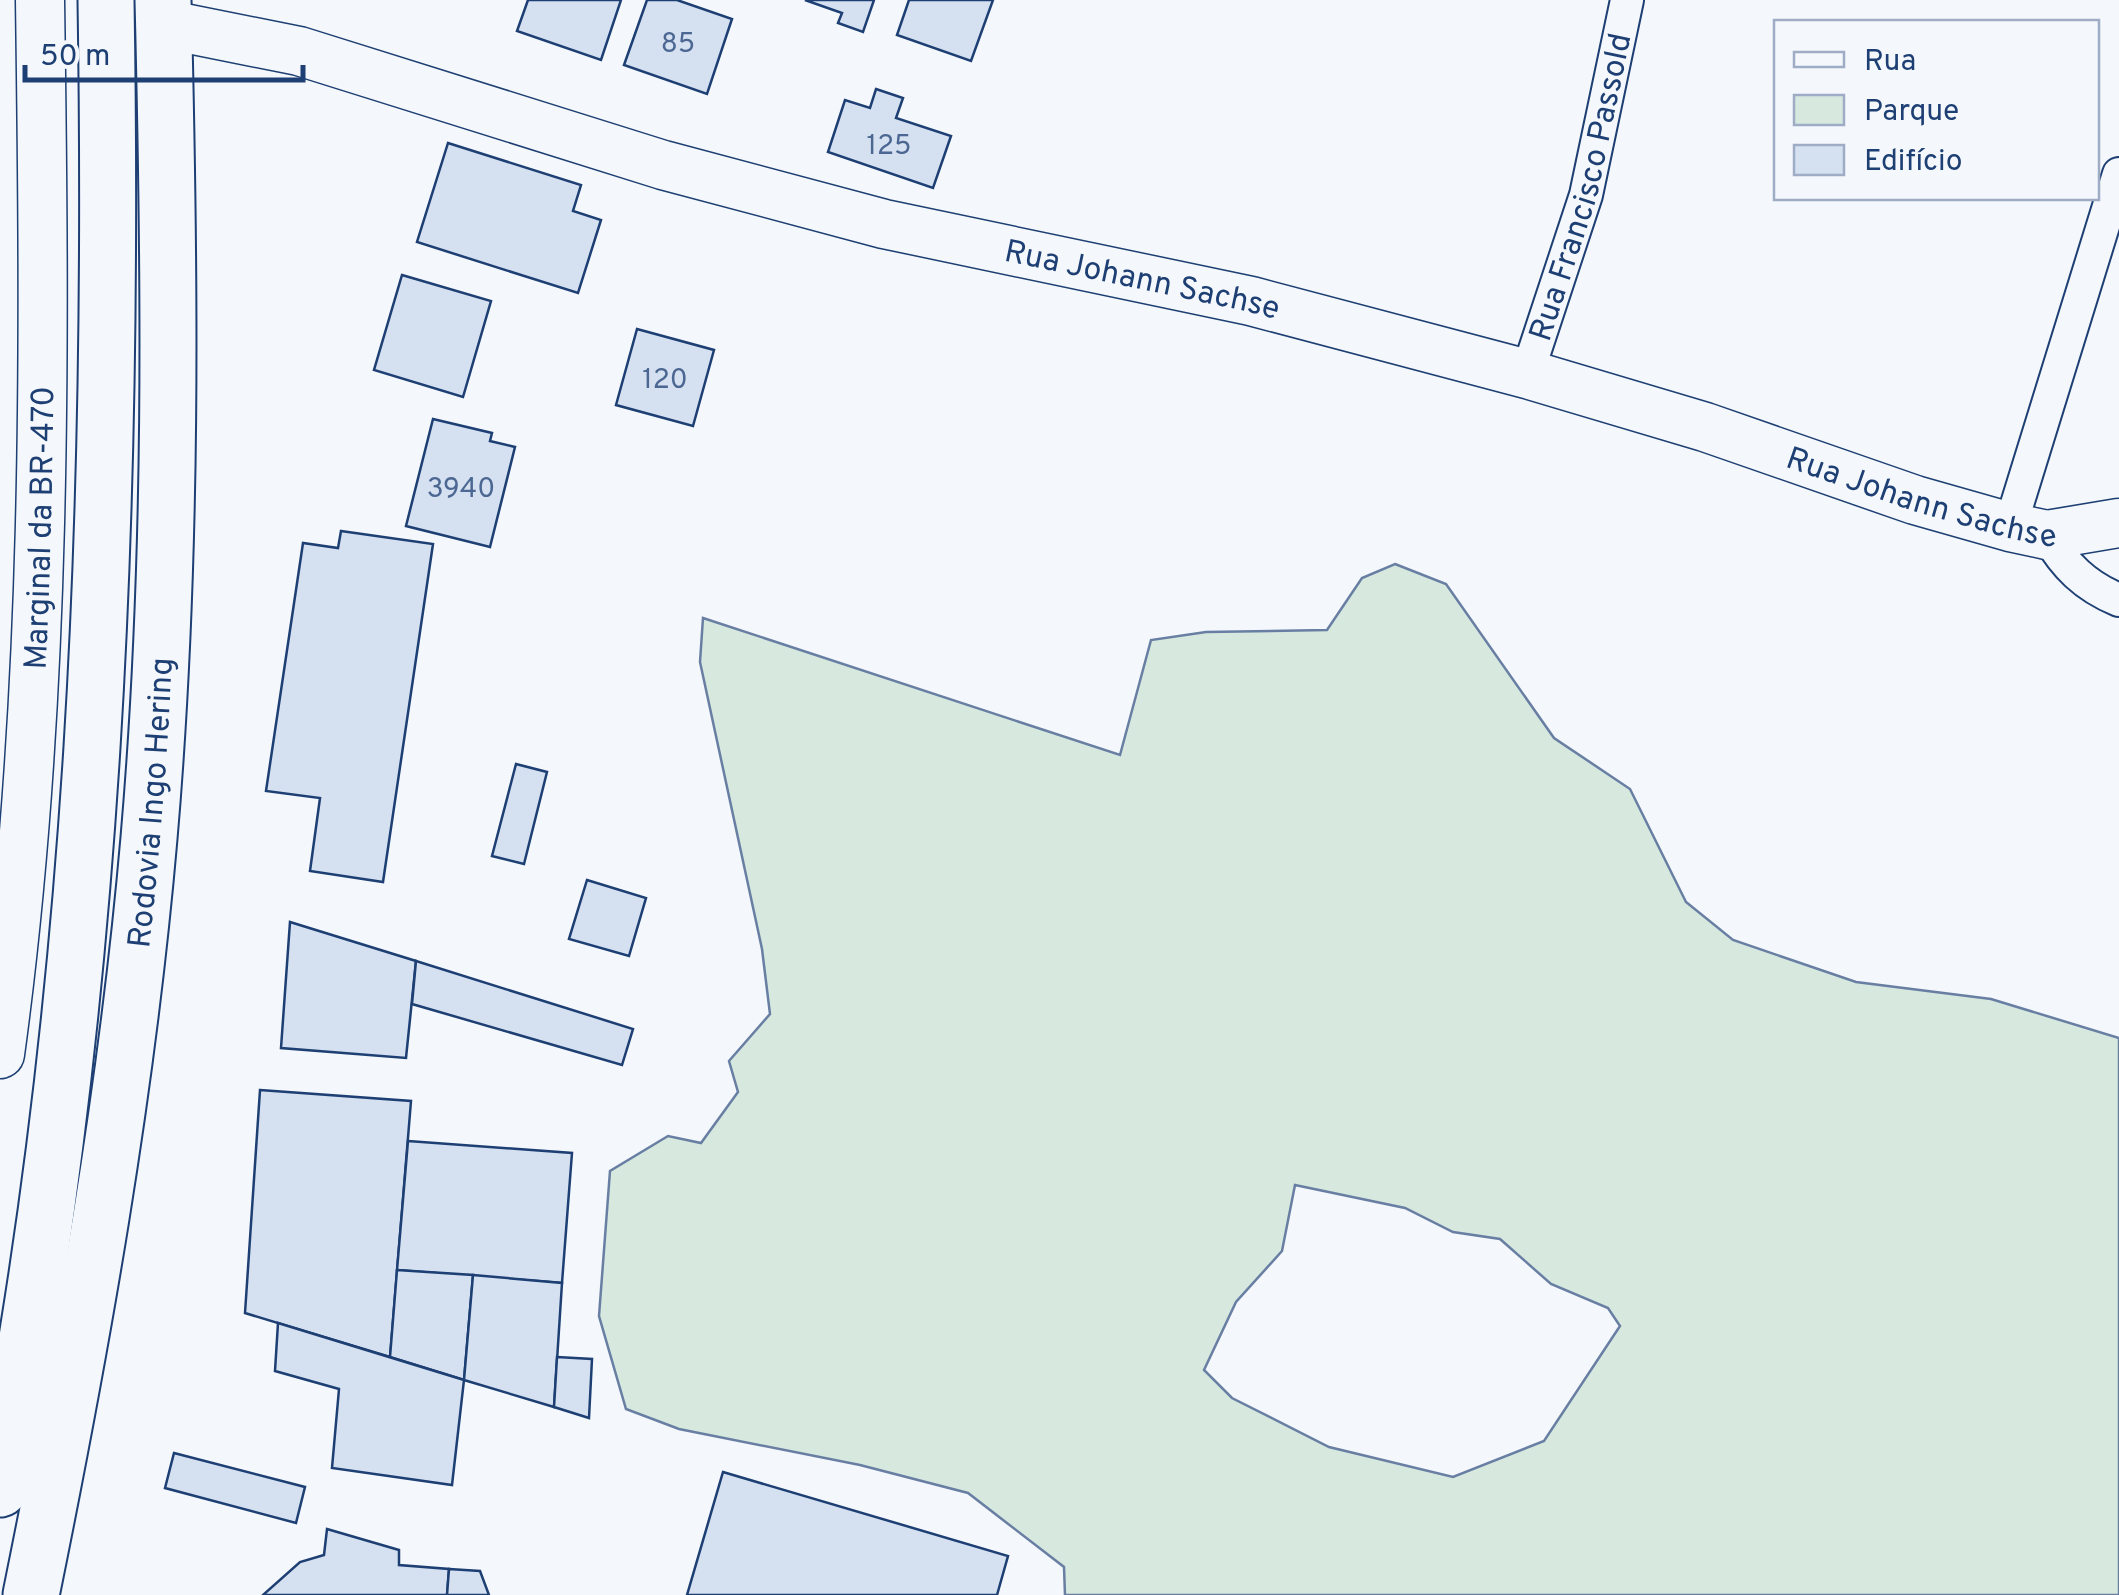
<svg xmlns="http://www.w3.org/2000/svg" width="2119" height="1595" font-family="Overpass,sans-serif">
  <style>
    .green { fill: #d7e8df; stroke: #687fa3; stroke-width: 2.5; fill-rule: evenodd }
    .building { fill: #d5e0f0; stroke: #1d3f73; stroke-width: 2.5 }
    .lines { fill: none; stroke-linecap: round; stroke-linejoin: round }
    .street-casing { stroke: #1d3f73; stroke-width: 36 }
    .secondary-casing { stroke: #1d3f73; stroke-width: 51 }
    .highway-casing { stroke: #1d3f73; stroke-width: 59 }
    .street { stroke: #f4f7fb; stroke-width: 32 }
    .secondary { stroke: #f4f7fb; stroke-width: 48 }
    .highway { stroke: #f4f7fb; stroke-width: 55 }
    .labels { text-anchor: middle; stroke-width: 8; stroke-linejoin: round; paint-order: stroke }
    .number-label { font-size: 28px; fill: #4b6792 }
    .street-label { font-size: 32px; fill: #1d3f73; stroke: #f4f7fb }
  </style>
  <rect width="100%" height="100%" fill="#f4f7fb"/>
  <!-- green -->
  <path class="green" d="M1395,564L1446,584L1554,738L1630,789L1686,902L1733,940L1856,982L1991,999L2119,1038V1595H1065L1064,1567L968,1493L860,1465L679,1429L626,1409L599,1316L610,1171L668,1136L701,1143L738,1092L729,1061L770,1014L762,949L700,662L703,618L1120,755L1151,640L1206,632L1327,630L1362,578ZM1295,1185L1405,1208L1453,1232L1500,1239L1551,1284L1608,1308L1620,1326L1544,1441L1453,1477L1329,1447L1232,1398L1204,1370L1236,1302L1282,1251Z"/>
  <!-- building -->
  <g class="building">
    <path d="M528,0H621L601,60L517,31Z"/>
    <path d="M647,0H677L732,19L707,94L624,65Z"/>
    <path d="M805,0H874L863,32L838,23L842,13Z"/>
    <path d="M909,0H993L971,61L897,35Z"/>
    <path d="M876,89L903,98L896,118L951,136L933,188L828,152L845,100L870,108Z"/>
    <path d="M448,143L581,185L573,211L601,220L578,293L417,242Z"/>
    <path d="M402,275L491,301L463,397L374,370Z"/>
    <path d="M637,329L714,350L693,426L616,405Z"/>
    <path d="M433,419L492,433L490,441L515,447L490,547L406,526Z"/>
    <path d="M341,531L433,544L383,882L310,871L320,798L266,791L303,543L338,548Z"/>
    <path d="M516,764L547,772L524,864L492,856Z"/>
    <path d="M587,880L646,898L629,956L569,939Z"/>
    <path d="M290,922L416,961L406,1058L281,1048Z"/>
    <path d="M416,961L633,1029L622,1065L412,1004Z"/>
    <path d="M260,1090L411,1101L390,1357L245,1313Z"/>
    <path d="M408,1141L572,1153L562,1283L397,1270Z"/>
    <path d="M397,1270L473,1275L464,1380L390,1357Z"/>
    <path d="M473,1275L562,1283L554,1407L464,1380Z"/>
    <path d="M278,1323L464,1380L452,1485L332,1468L339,1389L275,1371Z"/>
    <path d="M557,1357L592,1359L589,1418L554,1407Z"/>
    <path d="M174,1453L305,1487L296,1523L165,1488Z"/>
    <path d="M723,1472L1008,1556L997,1595H687Z"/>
    <path d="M327,1529L399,1550V1565L449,1569L447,1595H263L300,1562L324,1555Z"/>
    <path d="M449,1569L480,1571L489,1595H447Z"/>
  </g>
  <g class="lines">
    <defs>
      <g id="street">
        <path id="s1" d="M1527,374L1586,195L1627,0"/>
        <path d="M2010,527L2119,174"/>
        <path d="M2047,535C2065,566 2085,586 2119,600"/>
      </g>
      <g id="secondary">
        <path id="s2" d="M164,24L299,51L663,165L884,224L1251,301L1527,374L1705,427L1915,500L2010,527L2047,535L2119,523"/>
        <path id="s3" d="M0,1054C48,705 45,352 40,0"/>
      </g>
      <g id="highway">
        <path d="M0,1489C96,997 114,499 106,0"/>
        <path id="s4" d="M31,1595C82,1344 127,1093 149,838C173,561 170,278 163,0"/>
      </g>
    </defs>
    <!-- street casing -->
    <use href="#street" class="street-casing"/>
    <!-- secondary casing -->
    <use href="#secondary" class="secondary-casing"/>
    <!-- highway casing -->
    <use href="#highway" class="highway-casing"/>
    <!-- street -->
    <use href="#street" class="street"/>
    <!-- secondary -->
    <use href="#secondary" class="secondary"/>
    <!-- highway -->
    <use href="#highway" class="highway"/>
  </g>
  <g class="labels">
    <!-- number labels -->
    <g class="number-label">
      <text x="678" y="52">85</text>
      <text x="889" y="154">125</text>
      <text x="665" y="388">120</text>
      <text x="461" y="497">3940</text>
    </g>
    <!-- street labels -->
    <g class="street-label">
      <text dy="11" stroke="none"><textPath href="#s1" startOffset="195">Rua Francisco Passold</textPath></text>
      <text dy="11" stroke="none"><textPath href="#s2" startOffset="1012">Rua Johann Sachse</textPath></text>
      <text dy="11" stroke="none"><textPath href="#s2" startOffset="1822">Rua Johann Sachse</textPath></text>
      <text dy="11" stroke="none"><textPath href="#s3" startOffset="528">Marginal da BR-470</textPath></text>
      <text dy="11" stroke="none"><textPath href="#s4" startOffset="802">Rodovia Ingo Hering</textPath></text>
    </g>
  </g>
  <!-- legend -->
  <rect x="1774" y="20" width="325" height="180" fill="#f4f7fb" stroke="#9eadc5" stroke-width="2.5"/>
  <rect x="1794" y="52" width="50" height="15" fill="#f4f7fb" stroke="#9eadc5" stroke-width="2.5"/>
  <text x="1864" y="70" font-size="30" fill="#1d3f73">Rua</text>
  <rect x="1794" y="95" width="50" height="30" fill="#d7e8df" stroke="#9eadc5" stroke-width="2.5"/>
  <text x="1864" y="120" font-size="30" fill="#1d3f73">Parque</text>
  <rect x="1794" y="145" width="50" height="30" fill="#d5e0f0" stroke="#9eadc5" stroke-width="2.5"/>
  <text x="1864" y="170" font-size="30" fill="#1d3f73">Edifício</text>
  <!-- scale -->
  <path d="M25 65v15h278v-15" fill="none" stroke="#1d3f73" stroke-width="5"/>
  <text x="40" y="65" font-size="30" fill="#1d3f73" stroke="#f4f7fb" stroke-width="8" paint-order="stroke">50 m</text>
</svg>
